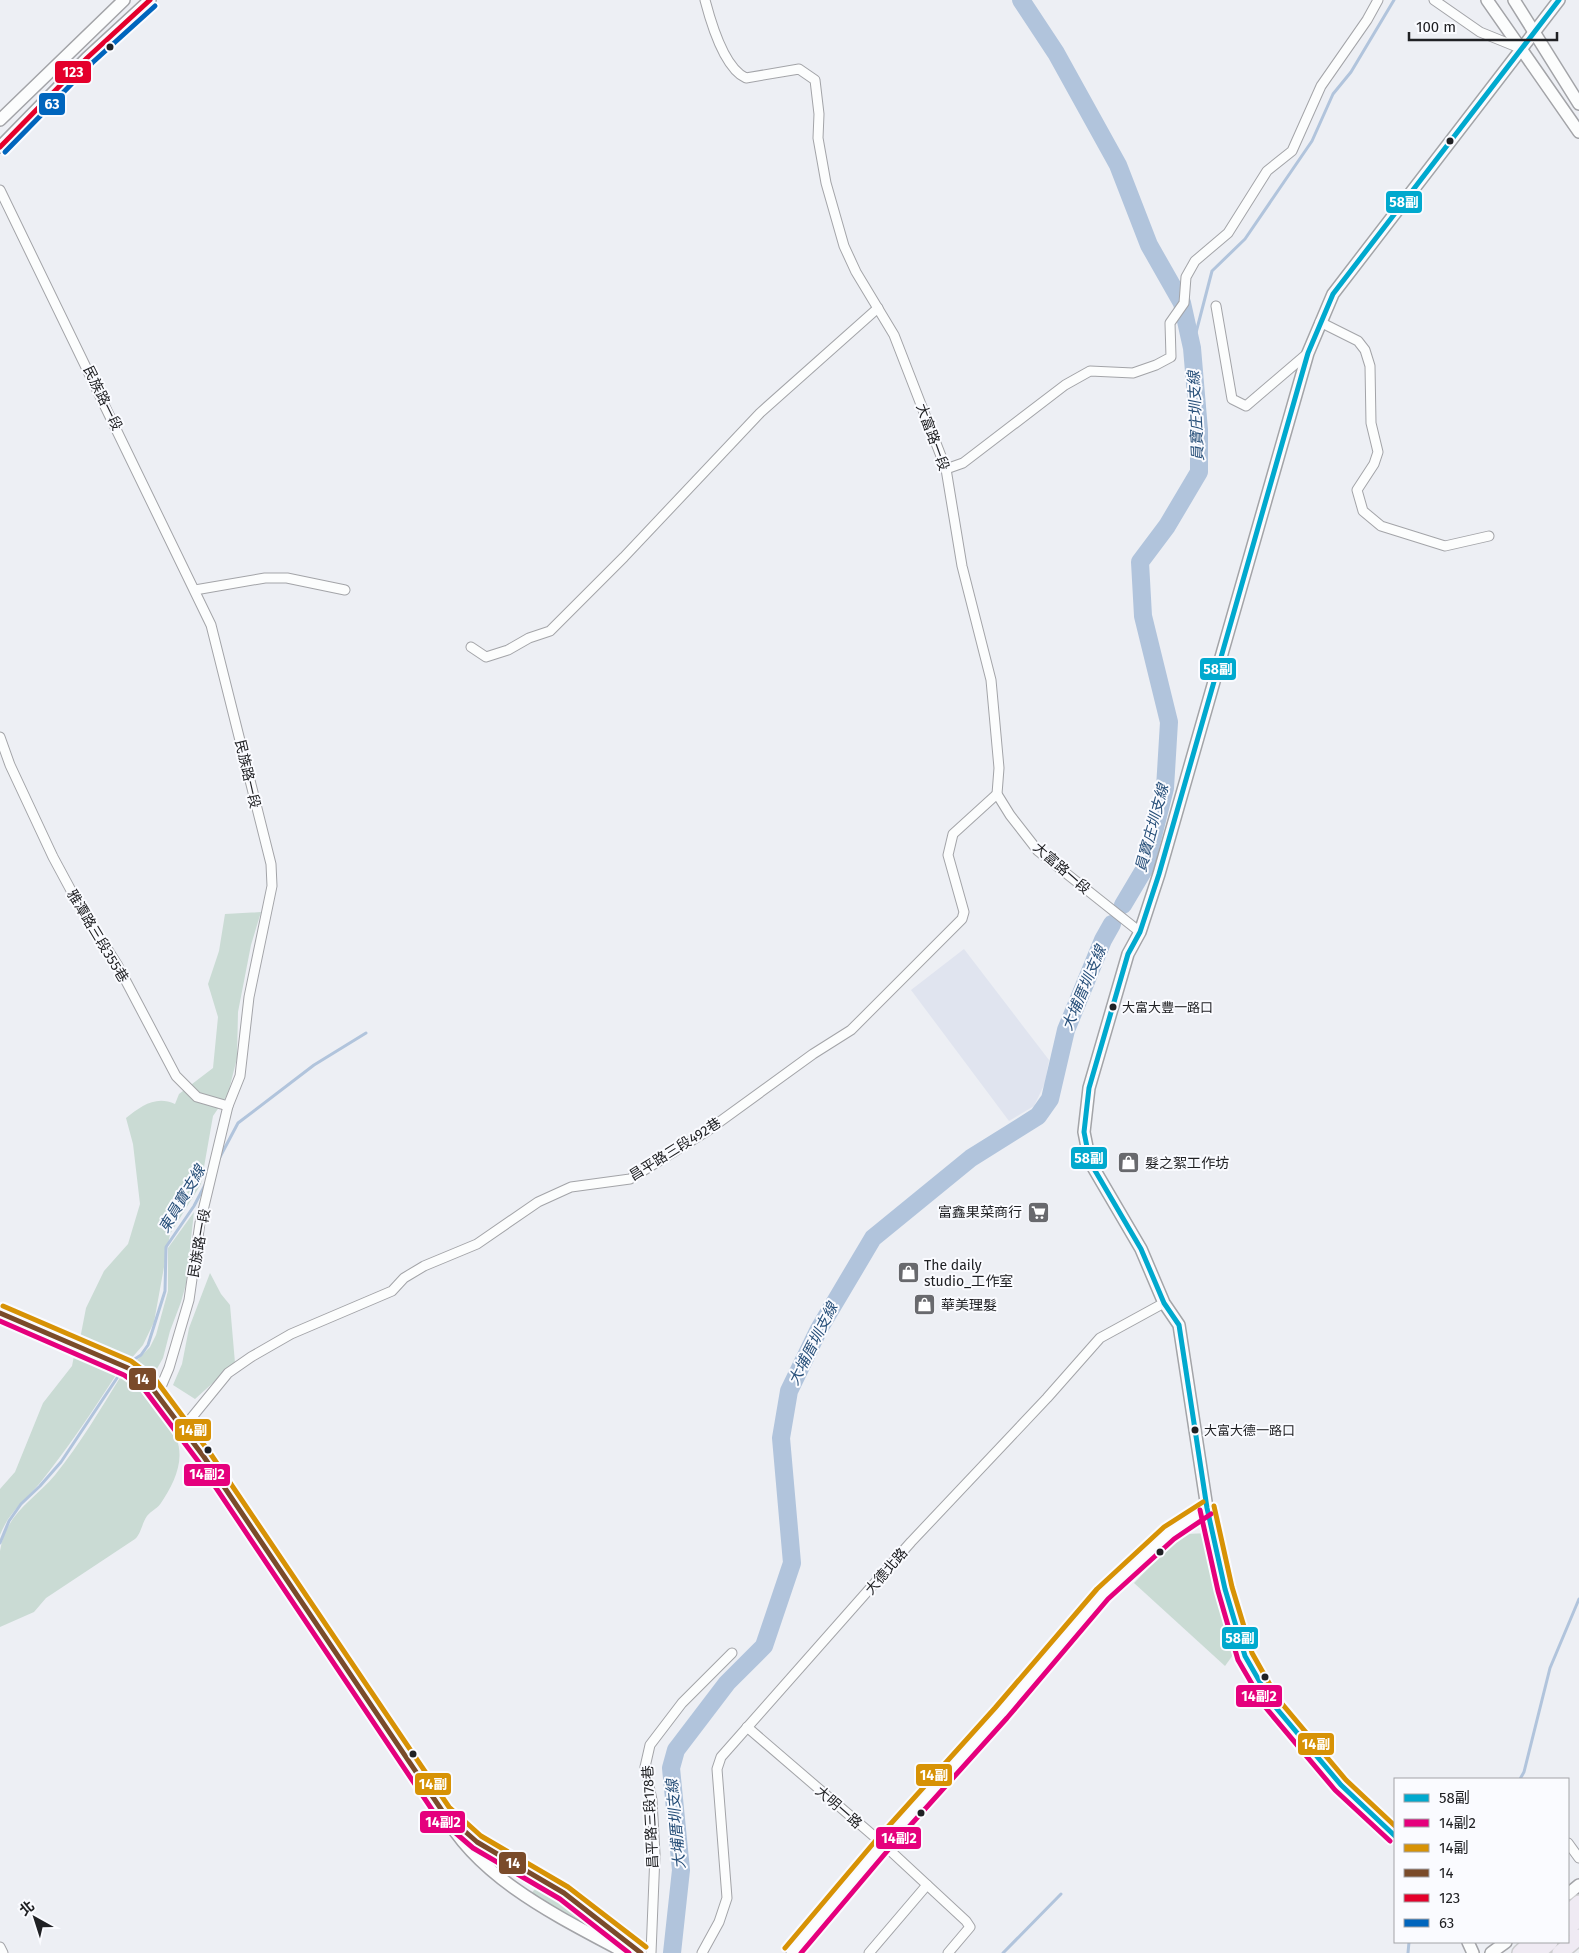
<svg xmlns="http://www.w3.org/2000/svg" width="1579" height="1953" font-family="'Fira Sans','Noto Sans TC',sans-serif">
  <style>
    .built { fill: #e0e4ef }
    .green { fill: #cadbd4 }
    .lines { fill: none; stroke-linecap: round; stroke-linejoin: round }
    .stream { stroke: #b1c4dc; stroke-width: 3 }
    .river { stroke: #b1c4dc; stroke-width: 18 }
    .street-casing { stroke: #a3a4a8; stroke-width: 11 }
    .secondary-casing { stroke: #a3a4a8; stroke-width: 14 }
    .highway-casing { stroke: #cccdcf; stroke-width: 18 }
    .street { stroke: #fcfdfd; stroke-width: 9 }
    .secondary { stroke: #fcfdfd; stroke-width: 11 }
    .highway { stroke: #efeaf3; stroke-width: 15 }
    .bus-1-casing { stroke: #fafbff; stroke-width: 9 }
    .bus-2-casing { stroke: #fafbff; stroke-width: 9 }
    .bus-3-casing { stroke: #fafbff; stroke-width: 9 }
    .bus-4-casing { stroke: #fafbff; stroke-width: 9 }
    .bus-5-casing { stroke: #fafbff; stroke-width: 9 }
    .bus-6-casing { stroke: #fafbff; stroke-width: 9 }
    .bus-1 { stroke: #00a9ce; stroke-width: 5 }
    .bus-2 { stroke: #e5007d; stroke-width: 5 }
    .bus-3 { stroke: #d79205; stroke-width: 5 }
    .bus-4 { stroke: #7a4b2a; stroke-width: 5 }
    .bus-5 { stroke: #e4002b; stroke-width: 5 }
    .bus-6 { stroke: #0065bd; stroke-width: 5 }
    .bus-dot { fill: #202124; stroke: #fafbff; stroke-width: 2 }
    .labels { text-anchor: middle; stroke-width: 4; stroke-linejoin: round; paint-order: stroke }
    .bus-label { font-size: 13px; fill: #202124; stroke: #fafbff; text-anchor: start }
    .street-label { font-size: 14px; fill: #202124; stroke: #fafbff }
    .poi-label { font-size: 14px; fill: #202124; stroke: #fafbff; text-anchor: start }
    .water-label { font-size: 15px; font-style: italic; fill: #274f79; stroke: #fafbff }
    .line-badge { stroke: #fafbff; stroke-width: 2 }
    .badge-label { font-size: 14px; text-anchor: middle; font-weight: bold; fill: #fff }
  </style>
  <rect width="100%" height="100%" fill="#edeff4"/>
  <!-- built -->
  <path class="built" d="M964,949L1049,1060L1045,1083L1034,1106L1009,1121L911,990Z"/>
  <!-- green -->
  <g class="green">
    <path d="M261,912L251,945L238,1012L237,1058L228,1094L213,1116L201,1184L170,1234L154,1322L143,1345L130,1360L80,1339L86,1308L104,1271L128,1244L140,1204L133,1144L126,1118C141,1106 156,1095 175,1104L179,1094L213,1068L218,1017L208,984L219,951L225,914Z"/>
    <path d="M194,1212L186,1284L181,1302L170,1331L163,1358L154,1374L134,1363L150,1347L156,1335L168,1291V1248Z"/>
    <path d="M210,1273L221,1294L230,1305L235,1363L195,1399L173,1385L182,1364L189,1328Z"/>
    <path d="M75,1351L116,1375C92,1412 68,1448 40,1483C24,1502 10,1510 0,1535V1489L15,1472L43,1403L72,1366Z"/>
    <path d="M121,1376C141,1385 150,1396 161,1415C166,1423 172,1430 176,1438C186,1460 173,1485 161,1503C158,1508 151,1511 147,1516C142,1523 141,1534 135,1539L46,1598L34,1612L0,1627C0,1603 0,1575 0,1551C6,1513 33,1501 55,1475C80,1444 100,1410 121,1376Z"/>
    <path d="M1209,1533L1238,1648L1225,1666L1134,1583L1176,1540L1186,1534Z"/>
    <path d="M539,1884C549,1891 578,1907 580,1920H575L530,1895Z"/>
  </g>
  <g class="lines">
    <!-- stream -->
    <g class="stream">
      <path d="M1192,348L1212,271L1245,239L1312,141L1333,94L1351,72L1394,0"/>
      <path d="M220,1157L238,1123L314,1065L366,1033"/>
      <path d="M127,1364L141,1355L148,1345L165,1291L166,1247L194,1206L206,1183"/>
      <path d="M0,1543L9,1521L21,1504L40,1486L61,1462L123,1369"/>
      <path d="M1520,1779L1524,1772L1550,1668L1579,1599"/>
      <path d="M1003,1953L1061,1894"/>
      <path d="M1408,1953L1409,1942"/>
    </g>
    <!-- river -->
    <g class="river">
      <path d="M1021,0L1056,53L1118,165L1149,245L1182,303L1192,348L1199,430V472L1167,526L1140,562L1143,616L1169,722L1165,788L1145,868L1123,905"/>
      <path d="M672,1953L681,1870L671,1768L676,1750L727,1683L764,1646L792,1563L781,1438L789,1391L819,1329L873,1238L971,1158L1038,1116L1050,1099L1066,1030L1103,940L1112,924"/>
    </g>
    <defs>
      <g id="street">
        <path d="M705,0C711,23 724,68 746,78L799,69L815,80L819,114L818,138L826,183L844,246L856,272L894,335L946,469L962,566L991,680L999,768L997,794L1010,815L1038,851L1140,932"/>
        <path d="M1434,0L1480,32L1522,49"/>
        <path d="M0,190L211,625L271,864L272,886L249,997L240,1076L228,1106L200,1223L189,1300L169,1368L158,1394"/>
        <path d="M1216,306L1232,399L1246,406L1308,353"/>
        <path d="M1320,322L1358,341L1365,350L1370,366L1371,423L1378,452L1374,464L1357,490L1363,511L1381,526L1445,546L1489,536"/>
        <path d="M946,469L963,463L1065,385L1090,371L1133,373L1156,365L1171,357L1170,323L1184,303L1186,277L1195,261L1228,233L1267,171L1292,151L1321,86L1367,20L1378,0"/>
        <path d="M195,590L265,578H287L345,590"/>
        <path d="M471,647L486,657L508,650L529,638L550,631L624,557L760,413L878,308"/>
        <path d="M0,737L10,765L53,857L74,896L118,966L176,1076L197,1097L228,1106"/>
        <path d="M184,1427L228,1373L251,1357L291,1334L392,1291L404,1278L424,1266L477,1244L538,1202L571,1187L630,1179L707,1131L813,1054L851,1030L962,919L964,912L948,855L953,834L997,794"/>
        <path d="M747,1727L883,1844L966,1921L970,1927L948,1953"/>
        <path d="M1568,1843L1579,1858"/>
        <path d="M0,1947L3,1953"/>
        <path d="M651,1953L655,1854L652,1800L645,1767L650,1745L682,1703L732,1653"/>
        <path d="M702,1953L719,1922L727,1898L717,1769L721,1757L911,1542L1047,1398L1100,1338L1164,1303"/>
        <path d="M791,1953L883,1844L1001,1713L1103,1594L1169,1533L1207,1508"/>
        <path d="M869,1953L927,1885"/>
      </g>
      <g id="secondary">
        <path d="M1487,0L1579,132"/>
        <path d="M1514,0L1579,104"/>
        <path d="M0,120L124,0"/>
        <path d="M0,147L87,58L150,0"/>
        <path d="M0,1313L128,1368L149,1384L204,1457L443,1812C478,1879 561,1918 626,1953"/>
        <path d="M454,1823C479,1849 512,1861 542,1879C576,1901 608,1928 641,1953"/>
        <path d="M1395,1836L1341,1785L1272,1703L1245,1656L1225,1589L1207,1508L1179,1325L1164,1303L1141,1249L1090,1162L1084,1132L1089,1088L1128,954L1140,932L1159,874L1308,353L1333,294L1559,0"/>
        <path d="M1568,1894L1579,1885"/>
        <path d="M1468,1942L1473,1953"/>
        <path d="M1491,1953L1506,1942"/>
      </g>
      <g id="highway">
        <path d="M1568,1913L1579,1903"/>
        <path d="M1568,1928L1579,1918"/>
        <path d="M1520,1953L1532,1942"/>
        <path d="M1537,1953L1550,1942"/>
        <path d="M1560,1953L1579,1937"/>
      </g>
    </defs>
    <!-- street casing -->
    <use href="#street" class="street-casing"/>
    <!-- secondary casing -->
    <use href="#secondary" class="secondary-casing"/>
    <!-- highway casing -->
    <use href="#highway" class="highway-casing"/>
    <!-- street -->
    <use href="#street" class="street"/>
    <!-- secondary -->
    <use href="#secondary" class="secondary"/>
    <!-- highway -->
    <use href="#highway" class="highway"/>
    <defs>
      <path id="bus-1" d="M1395,1836L1341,1785L1272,1703L1245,1656L1225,1589L1207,1508L1179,1325L1164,1303L1141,1249L1090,1162L1084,1132L1089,1088L1128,954L1140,932L1159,874L1308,353L1333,294L1559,0"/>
      <g id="bus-2">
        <path d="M0,1321L124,1375L144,1389L198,1461L437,1817L473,1848L560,1899L629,1953"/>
        <path d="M1200,1510L1218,1591L1238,1660L1266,1708L1335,1790L1390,1841"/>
        <path d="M801,1953L889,1849L1007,1718L1108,1599L1174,1539L1211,1514"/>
      </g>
      <g id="bus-3">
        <path d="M3,1306L131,1361L155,1379L210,1453L449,1807L481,1836L568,1887L646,1947"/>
        <path d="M1214,1506L1232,1587L1252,1653L1278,1699L1346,1780L1395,1826"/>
        <path d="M785,1948L877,1839L995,1708L1097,1589L1164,1527L1203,1502"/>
      </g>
      <path id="bus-4" d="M0,1313L128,1368L149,1384L204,1457L443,1812L477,1842L564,1893L641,1953"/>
      <path id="bus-5" d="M0,147L87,58L150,0"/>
      <path id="bus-6" d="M5,152L92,63L155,6"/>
    </defs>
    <!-- bus-1 casing -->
    <use href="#bus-1" class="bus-1-casing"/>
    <!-- bus-2 casing -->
    <use href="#bus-2" class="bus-2-casing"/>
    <!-- bus-3 casing -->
    <use href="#bus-3" class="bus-3-casing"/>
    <!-- bus-4 casing -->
    <use href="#bus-4" class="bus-4-casing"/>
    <!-- bus-5 casing -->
    <use href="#bus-5" class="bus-5-casing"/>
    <!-- bus-6 casing -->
    <use href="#bus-6" class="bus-6-casing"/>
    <!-- bus-1 -->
    <use href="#bus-1" class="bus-1"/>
    <!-- bus-2 -->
    <use href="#bus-2" class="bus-2"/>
    <!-- bus-3 -->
    <use href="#bus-3" class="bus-3"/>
    <!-- bus-4 -->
    <use href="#bus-4" class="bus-4"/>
    <!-- bus-5 -->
    <use href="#bus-5" class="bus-5"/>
    <!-- bus-6 -->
    <use href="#bus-6" class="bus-6"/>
  </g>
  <!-- icons -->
  <defs>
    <symbol id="shop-square" viewBox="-11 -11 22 22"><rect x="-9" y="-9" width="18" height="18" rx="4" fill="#68696d" stroke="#fafbff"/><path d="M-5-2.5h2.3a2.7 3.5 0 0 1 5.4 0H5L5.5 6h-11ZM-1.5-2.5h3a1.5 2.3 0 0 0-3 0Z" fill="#fff"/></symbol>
    <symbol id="supermarket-square" viewBox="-11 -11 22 22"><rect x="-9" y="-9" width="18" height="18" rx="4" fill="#68696d" stroke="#fafbff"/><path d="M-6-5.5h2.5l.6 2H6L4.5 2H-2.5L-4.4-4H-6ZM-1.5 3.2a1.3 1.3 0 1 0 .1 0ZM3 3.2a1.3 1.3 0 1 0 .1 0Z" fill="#fff"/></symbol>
  </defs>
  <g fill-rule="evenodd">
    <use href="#shop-square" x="1116" y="1150" width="25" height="25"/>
    <use href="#supermarket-square" x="1026" y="1200" width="25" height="25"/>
    <use href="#shop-square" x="896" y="1260" width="25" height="25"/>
    <use href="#shop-square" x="912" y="1292" width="25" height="25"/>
  </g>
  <!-- markers -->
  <g class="bus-dot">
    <circle cx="110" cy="47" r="4.5"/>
    <circle cx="1450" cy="141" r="4.5"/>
    <circle cx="1113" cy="1007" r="4.5"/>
    <circle cx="1195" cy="1430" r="4.5"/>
    <circle cx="208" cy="1450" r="4.5"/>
    <circle cx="1160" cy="1552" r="4.5"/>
    <circle cx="1265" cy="1677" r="4.5"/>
    <circle cx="413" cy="1754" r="4.5"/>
    <circle cx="921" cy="1813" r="4.5"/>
  </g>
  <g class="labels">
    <!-- bus labels -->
    <g class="bus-label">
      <text x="1122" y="1012">大富大豐一路口</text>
      <text x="1204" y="1435">大富大德一路口</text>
    </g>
    <!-- street labels -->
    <g class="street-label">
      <text transform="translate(103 398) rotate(64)" y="5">民族路一段</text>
      <text transform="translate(933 437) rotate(70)" y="5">大富路一段</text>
      <text transform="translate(248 774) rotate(77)" y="5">民族路一段</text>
      <text transform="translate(1062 868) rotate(41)" y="5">大富路一段</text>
      <text transform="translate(98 936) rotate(59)" y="5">雅潭路三段355巷</text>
      <text transform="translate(675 1149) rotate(-32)" y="5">昌平路三段492巷</text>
      <text transform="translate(199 1243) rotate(-80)" y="5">民族路一段</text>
      <text transform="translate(886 1571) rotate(-49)" y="5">大德北路</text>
      <text transform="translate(839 1807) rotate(41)" y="5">大明一路</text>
      <text transform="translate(650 1817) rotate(-93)" y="5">昌平路三段178巷</text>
    </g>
    <!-- poi labels -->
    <g class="poi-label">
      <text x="1145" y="1168">髮之絮工作坊</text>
      <text x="1022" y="1217" text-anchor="end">富鑫果菜商行</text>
      <text x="924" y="1270">The daily<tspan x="924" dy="16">studio_工作室</tspan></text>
      <text x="941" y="1310">華美理髮</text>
    </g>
    <!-- water labels -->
    <g class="water-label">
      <text transform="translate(1196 416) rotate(-93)" y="5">員寶庄圳支線</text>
      <text transform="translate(1152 828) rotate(-75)" y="5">員寶庄圳支線</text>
      <text transform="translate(1084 988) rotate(-67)" y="5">大埔厝圳支線</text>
      <text transform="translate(182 1199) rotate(-59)" y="5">東員寶支線</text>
      <text transform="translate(813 1344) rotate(-63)" y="5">大埔厝圳支線</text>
      <text transform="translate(676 1824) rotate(-95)" y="5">大埔厝圳支線</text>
    </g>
  </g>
  <g class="line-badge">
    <rect x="54" y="60" width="38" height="24" rx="5" fill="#e4002b"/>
    <rect x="38" y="92" width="28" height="24" rx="5" fill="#0065bd"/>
    <rect x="1385" y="190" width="38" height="24" rx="5" fill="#00a9ce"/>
    <rect x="1199" y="657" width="38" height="24" rx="5" fill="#00a9ce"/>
    <rect x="1070" y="1146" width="38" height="24" rx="5" fill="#00a9ce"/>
    <rect x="128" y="1367" width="29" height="24" rx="5" fill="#7a4b2a"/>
    <rect x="174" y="1418" width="38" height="24" rx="5" fill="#d79205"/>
    <rect x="183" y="1463" width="48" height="24" rx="5" fill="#e5007d"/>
    <rect x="1221" y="1626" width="38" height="24" rx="5" fill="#00a9ce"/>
    <rect x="1235" y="1684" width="48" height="24" rx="5" fill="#e5007d"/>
    <rect x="1297" y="1732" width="38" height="24" rx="5" fill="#d79205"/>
    <rect x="915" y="1763" width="38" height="24" rx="5" fill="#d79205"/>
    <rect x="414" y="1772" width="38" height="24" rx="5" fill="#d79205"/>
    <rect x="419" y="1810" width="47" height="24" rx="5" fill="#e5007d"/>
    <rect x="875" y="1826" width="47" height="24" rx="5" fill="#e5007d"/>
    <rect x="498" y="1851" width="29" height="24" rx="5" fill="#7a4b2a"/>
  </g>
  <g class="badge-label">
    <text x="73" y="77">123</text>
    <text x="52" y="109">63</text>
    <text x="1404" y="207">58副</text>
    <text x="1218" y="674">58副</text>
    <text x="1089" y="1163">58副</text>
    <text x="142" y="1384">14</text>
    <text x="193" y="1435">14副</text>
    <text x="207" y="1479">14副2</text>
    <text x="1240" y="1643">58副</text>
    <text x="1259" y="1701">14副2</text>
    <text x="1316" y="1749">14副</text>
    <text x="934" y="1780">14副</text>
    <text x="433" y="1789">14副</text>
    <text x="443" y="1827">14副2</text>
    <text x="899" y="1843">14副2</text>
    <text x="513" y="1868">14</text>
  </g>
  <!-- legend -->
  <rect x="1394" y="1778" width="175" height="165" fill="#fafbff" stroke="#a3a4a7"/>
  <rect x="1404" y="1794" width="25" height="8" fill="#00a9ce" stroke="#a3a4a7"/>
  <text x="1439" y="1803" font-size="15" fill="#202124">58副</text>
  <rect x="1404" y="1819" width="25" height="8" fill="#e5007d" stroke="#a3a4a7"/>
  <text x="1439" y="1828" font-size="15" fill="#202124">14副2</text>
  <rect x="1404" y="1844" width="25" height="8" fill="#d79205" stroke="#a3a4a7"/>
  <text x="1439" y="1853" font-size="15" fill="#202124">14副</text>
  <rect x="1404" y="1869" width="25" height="8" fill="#7a4b2a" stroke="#a3a4a7"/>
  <text x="1439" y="1878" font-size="15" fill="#202124">14</text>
  <rect x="1404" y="1894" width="25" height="8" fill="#e4002b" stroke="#a3a4a7"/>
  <text x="1439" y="1903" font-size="15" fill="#202124">123</text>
  <rect x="1404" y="1919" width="25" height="8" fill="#0065bd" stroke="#a3a4a7"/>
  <text x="1439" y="1928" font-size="15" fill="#202124">63</text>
  <!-- north arrow -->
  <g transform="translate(35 1918) rotate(321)" stroke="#fafbff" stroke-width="4" paint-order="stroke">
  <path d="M0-4L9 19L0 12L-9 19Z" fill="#202124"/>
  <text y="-8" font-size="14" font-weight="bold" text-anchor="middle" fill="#202124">北</text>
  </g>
  <!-- scale -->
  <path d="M1409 32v8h148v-8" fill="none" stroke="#202124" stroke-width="2.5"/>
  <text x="1416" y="32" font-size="15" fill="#202124" stroke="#fafbff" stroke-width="4" paint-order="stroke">100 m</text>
</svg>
